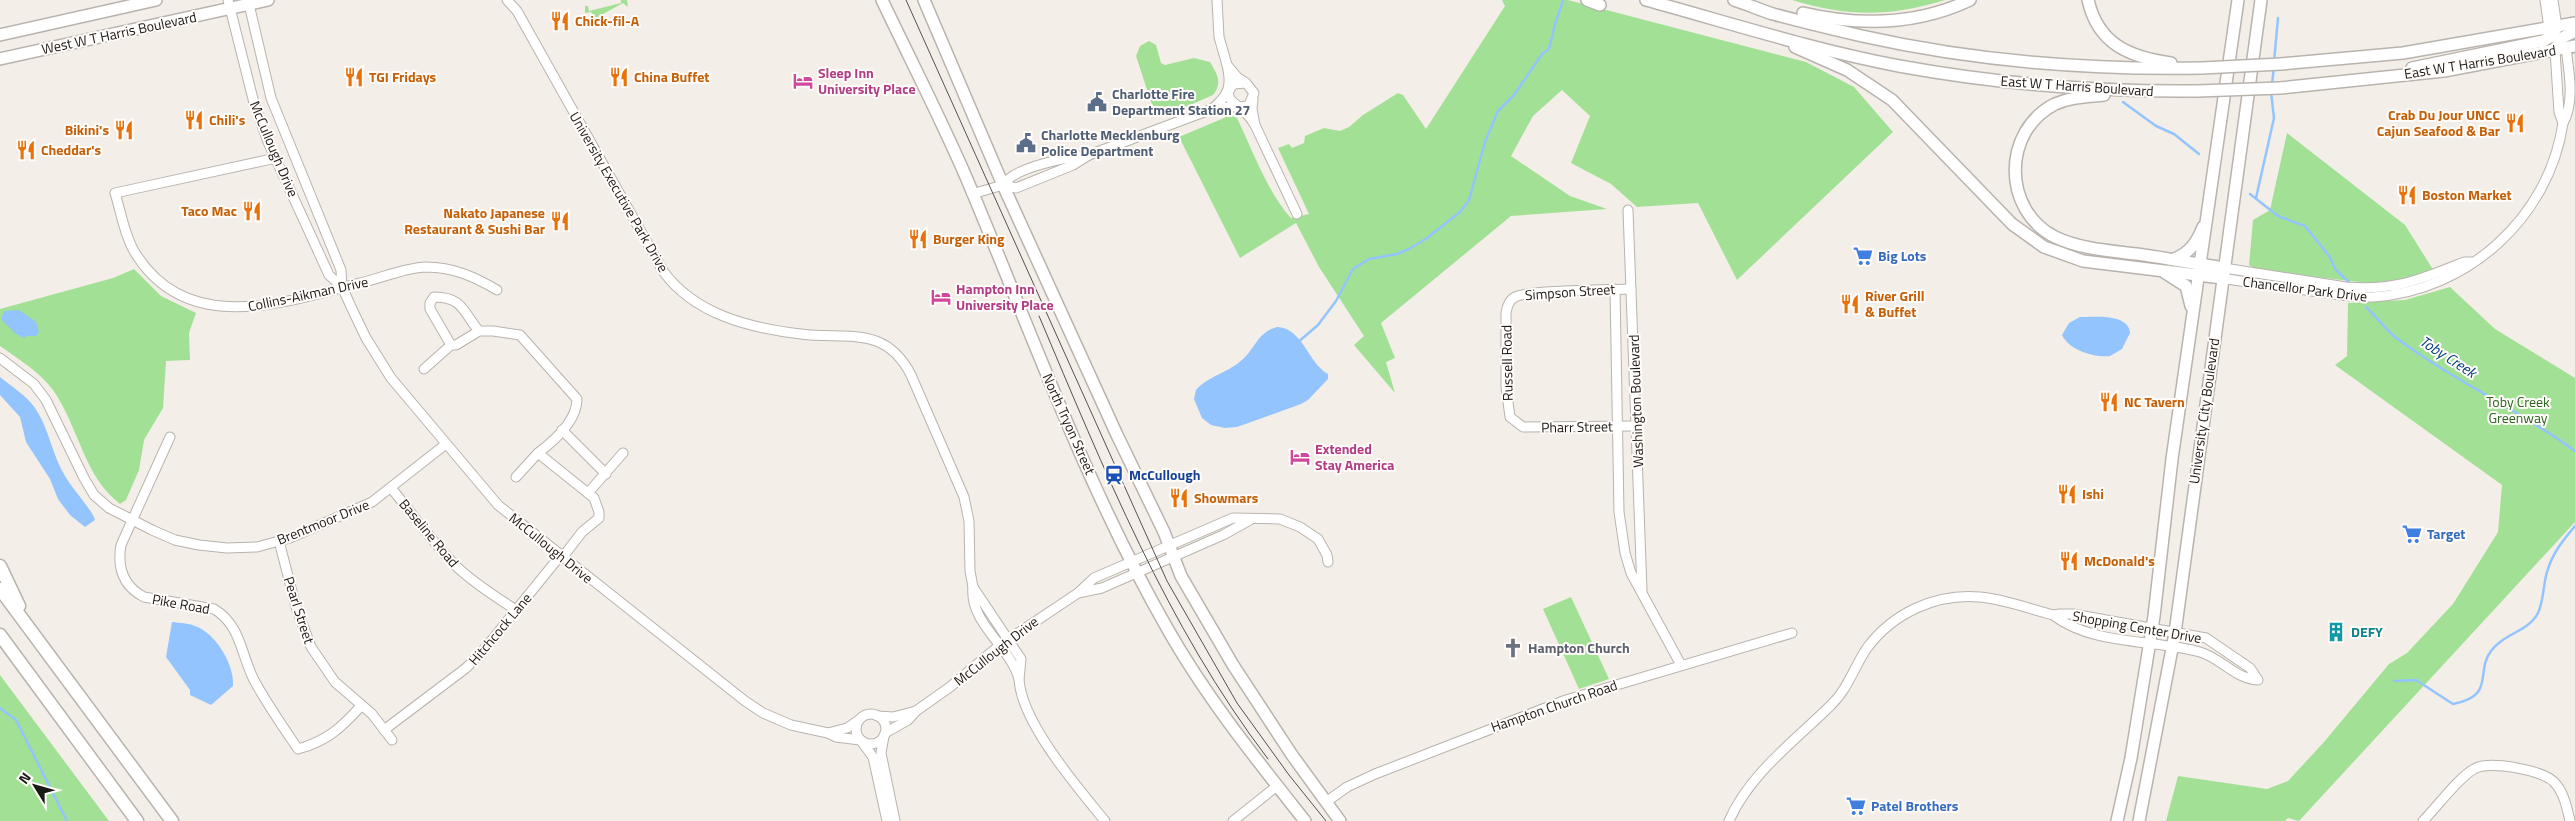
<svg xmlns="http://www.w3.org/2000/svg" width="2575" height="821" font-family="'Titillium Web',sans-serif">
  <style>
    .green { fill: #a2e195 }
    .water { fill: #94c4fe }
    .lines { fill: none; stroke-linecap: round; stroke-linejoin: round }
    .stream { stroke: #94c4fe; stroke-width: 2.5 }
    .minor-casing { stroke: #b9b3ad; stroke-width: 11 }
    .major-casing { stroke: #b9b3ad; stroke-width: 14 }
    .highway-casing { stroke: #b9b3ad; stroke-width: 15 }
    .minor { stroke: #fff; stroke-width: 9 }
    .major { stroke: #fff; stroke-width: 11 }
    .highway { stroke: #fff; stroke-width: 12 }
    .tram { stroke: #55524f; stroke-width: 1 }
    .major-bridge-casing { stroke: #b9b3ad; stroke-width: 14; stroke-linecap: butt }
    .major-bridge { stroke: #fff; stroke-width: 11 }
    .labels { text-anchor: middle; stroke-width: 4; stroke-linejoin: round; paint-order: stroke }
    .food-label { font-size: 14px; font-weight: bold; fill: #c56008; stroke: #fffcfa; text-anchor: start }
    .street-label { font-size: 14px; fill: #1b1917; stroke: #fffcfa }
    .hotel-label { font-size: 14px; font-weight: bold; fill: #b23c85; stroke: #fffcfa; text-anchor: start }
    .service-label { font-size: 14px; font-weight: bold; fill: #4e5e75; stroke: #fffcfa; text-anchor: start }
    .shop-label { font-size: 14px; font-weight: bold; fill: #366cbe; stroke: #fffcfa; text-anchor: start }
    .park-label { font-size: 14px; fill: #2c661f; stroke: #fffcfa }
    .transit-label { font-size: 14px; font-weight: bold; fill: #164399; stroke: #fffcfa; text-anchor: start }
    .culture-label { font-size: 14px; font-weight: bold; fill: #0d838f; stroke: #fffcfa; text-anchor: start }
    .worship-label { font-size: 14px; font-weight: bold; fill: #5b616d; stroke: #fffcfa; text-anchor: start }
    .water-label { font-size: 15px; font-style: italic; fill: #003f7e; stroke: #fffcfa }
  </style>
  <rect width="100%" height="100%" fill="#f4eee8"/>
  <!-- green -->
  <g class="green">
    <path d="M621,0H627L628,7L623,3L594,19L597,24L595,27L591,25L590,20L594,17L591,12L585,13V6H588L589,11L621,3Z"/>
    <path d="M1502,0H1568L1806,62L1854,87L1893,132L1737,280L1698,203L1637,207L1611,184L1571,163L1590,116L1562,90L1533,116L1511,156L1570,196L1607,209L1511,216L1381,323L1395,358L1386,362L1395,393L1354,345L1364,336L1319,267L1296,223L1240,258L1179,137L1231,115L1237,118C1252,149 1268,193 1291,218L1309,214L1278,148L1289,144L1292,148L1304,143L1305,136L1324,128L1340,131L1349,127L1363,115L1398,93L1403,95L1426,129L1505,6Z"/>
    <path d="M1792,0H1945C1890,17 1847,17 1792,0Z"/>
    <path d="M1149,41L1156,45L1161,63L1165,65L1194,58L1210,62C1217,74 1223,83 1213,95L1165,116L1155,114L1136,56L1140,46Z"/>
    <path d="M2287,133L2405,225L2432,268L2439,269L2404,279L2368,283L2256,270L2249,265L2253,220L2270,210Z"/>
    <path d="M134,269L161,296L196,313L189,333L190,360L166,361L163,408L144,440L139,470L126,500L120,504C83,475 79,427 53,390C39,371 18,359 0,346V309L113,278Z"/>
    <path d="M2450,287L2495,329L2575,378V522L2299,821L2288,818L2285,821H2166L2178,776L2267,789L2288,781L2324,742L2389,664L2407,653L2453,604L2498,532L2502,485L2335,365L2347,356L2348,303L2405,300Z"/>
    <path d="M1571,597L1609,679L1579,689L1543,609Z"/>
    <path d="M0,675L109,821H0Z"/>
  </g>
  <!-- water -->
  <g class="water">
    <path d="M19,310L36,322L39,332L36,336H27L24,338L16,334L1,319L4,311Z"/>
    <path d="M2080,317C2094,317 2129,313 2130,333L2122,349L2110,356C2094,358 2069,350 2062,335L2069,323Z"/>
    <path d="M1277,327C1303,328 1308,363 1328,374V379L1308,400L1301,404L1237,427L1225,428L1211,425L1202,418L1194,399L1196,390C1208,376 1230,372 1243,359C1256,347 1258,332 1277,327Z"/>
    <path d="M0,377C12,387 26,395 35,408C49,428 52,455 65,476C71,487 93,511 95,520L85,527L70,515L58,499L50,479L26,442L20,417L0,395Z"/>
    <path d="M172,622C180,623 188,623 195,626C216,633 235,666 233,686L211,705L190,695V690L166,657Z"/>
  </g>
  <g class="lines">
    <!-- stream -->
    <g class="stream">
      <path d="M2274,62L2278,18"/>
      <path d="M2272,84L2274,67"/>
      <path d="M2123,102L2156,126L2174,134L2199,154"/>
      <path d="M2250,194L2278,216L2305,226L2330,257L2335,269L2351,284"/>
      <path d="M2256,198L2274,118L2271,92"/>
      <path d="M2366,307C2376,316 2385,329 2395,337C2452,380 2518,409 2575,451"/>
      <path d="M1297,343L1318,325L1336,301L1353,269L1369,259L1397,254L1409,249L1427,238L1460,212L1469,200L1485,142L1498,111L1514,95L1542,54L1549,49L1555,24L1563,1"/>
      <path d="M2394,681L2416,680L2453,704C2496,696 2475,672 2491,651C2503,634 2529,631 2538,613C2544,600 2543,585 2547,572C2552,554 2563,540 2575,526"/>
      <path d="M0,708L16,720L67,821"/>
    </g>
    <defs>
      <g id="minor">
        <path d="M228,0L254,103L268,142L329,275L342,287"/>
        <path d="M248,0L271,98L341,270L342,287L353,311L366,338L391,378L498,505L745,701L763,713L791,725L828,733L836,737L860,740"/>
        <path d="M507,0L517,11L663,271C694,314 749,328 801,334C846,340 885,324 911,375L964,497L969,521L970,571L973,587"/>
        <path d="M1217,0L1219,37L1227,65"/>
        <path d="M2545,0L2549,29"/>
        <path d="M2553,0L2557,27"/>
        <path d="M2555,51L2559,112L2563,123C2575,102 2569,72 2566,48"/>
        <path d="M1246,83L1237,77L1227,65C1232,86 1229,95 1212,109C1225,105 1240,109 1249,105L1254,93L1246,83L1234,84C1220,98 1236,103 1245,112C1249,116 1252,120 1255,125L1252,109L1253,99"/>
        <path d="M1255,125L1297,214"/>
        <path d="M1089,155L1073,165L1016,188L1003,185C1014,167 1068,157 1089,155Z"/>
        <path d="M1089,155L1212,109"/>
        <path d="M276,158L115,193C121,212 124,234 134,251C185,337 283,303 360,283C382,278 403,268 426,267C453,267 475,277 497,290"/>
        <path d="M972,194L1003,185"/>
        <path d="M1628,210L1642,590"/>
        <path d="M2224,268L2346,287C2395,291 2419,280 2464,262H2471"/>
        <path d="M2222,278C2249,283 2277,286 2305,290C2327,293 2350,298 2373,297C2467,291 2549,218 2563,123"/>
        <path d="M1615,289L1619,512L1625,553L1631,573L1681,665"/>
        <path d="M1631,289C1610,290 1529,290 1515,297C1509,300 1507,306 1506,313V387L1510,417L1523,427L1637,426"/>
        <path d="M479,331L456,345H451L430,309V303L434,297C463,297 463,312 479,331H493L520,335L577,399C577,421 554,441 538,453L594,498L599,512V518L582,532L562,558"/>
        <path d="M0,358L34,384L46,400L84,478L94,495L109,508L152,530L175,540L199,545L227,548L257,547L290,538L372,502L446,444"/>
        <path d="M424,369L451,345"/>
        <path d="M562,430L606,474"/>
        <path d="M170,437L121,545C117,568 123,586 144,597L214,609C241,625 241,655 254,680C267,704 283,727 298,749C327,741 341,728 361,706"/>
        <path d="M516,477L538,453"/>
        <path d="M392,489C413,515 433,543 457,567C475,584 496,597 516,610"/>
        <path d="M588,493L623,453"/>
        <path d="M279,541L296,607L311,647L335,682L372,714L392,740"/>
        <path d="M973,587L1021,659L1019,679C1010,646 969,623 973,587Z"/>
        <path d="M1078,593L1102,588L1223,535L1250,520"/>
        <path d="M2060,614H2073L2206,638L2250,668L2258,680C2235,679 2221,658 2200,652C2153,639 2094,646 2053,615Z"/>
        <path d="M1019,679C1021,722 1078,788 1105,821"/>
        <circle cx="871" cy="729" r="15"/>
        <path d="M877,716L893,717L916,711"/>
        <path d="M384,730L466,668L483,651L560,556"/>
        <path d="M828,733L847,728L859,720"/>
        <path d="M885,733L908,720L916,711L950,687L1000,645L1078,593L1094,578L1233,518L1280,519L1300,527L1318,539L1327,555L1328,562"/>
        <path d="M884,736L881,753L895,821"/>
        <path d="M862,742L873,757L887,821"/>
        <path d="M1326,802L1347,787L1375,774L1566,700L1792,633"/>
        <path d="M1233,821L1277,786"/>
        <path d="M1729,821C1750,773 1795,741 1831,705C1848,689 1854,667 1867,648C1893,613 1936,593 1980,597C2005,599 2029,609 2053,615"/>
        <path d="M2423,821C2436,808 2459,777 2474,769C2489,760 2542,770 2554,782C2564,792 2567,808 2570,821"/>
      </g>
      <g id="major">
        <path d="M882,0C910,59 940,117 966,177C1030,328 1085,485 1167,628C1206,697 1256,759 1305,821"/>
        <path d="M924,0L1003,185L1117,435L1164,532L1181,576L1233,665L1292,755L1340,821"/>
        <path d="M1587,0L1600,5"/>
        <path d="M1646,0C1730,23 1814,50 1899,66C1998,84 2098,92 2198,91"/>
        <path d="M1734,0C1747,4 1760,10 1773,14C1803,22 1832,29 1862,36C1973,61 2088,70 2202,68"/>
        <path d="M2088,0C2098,44 2129,57 2171,63"/>
        <path d="M1803,13C1859,26 1917,25 1970,0"/>
        <path d="M0,35L156,0"/>
        <path d="M1795,47L1847,70L1892,100L2012,224L2044,247L2083,261L2222,278"/>
        <path d="M2555,51L2560,39L2575,31"/>
        <path d="M0,59L268,0"/>
        <path d="M2281,64L2403,53L2575,23"/>
        <path d="M2412,68L2543,41L2550,37L2557,27"/>
        <path d="M2280,88L2444,71L2575,46"/>
        <path d="M2104,95C2087,97 2071,97 2055,104C2002,131 2002,210 2055,237C2082,250 2115,251 2144,255C2171,259 2197,264 2224,268"/>
        <path d="M2174,259C2190,253 2197,242 2203,227"/>
        <path d="M2164,272L2186,286L2191,306"/>
        <path d="M2117,821L2131,758L2154,616L2172,459L2238,0"/>
        <path d="M2139,821L2175,633L2261,0"/>
      </g>
      <g id="highway">
        <path d="M0,566L19,606"/>
        <path d="M0,589L172,821"/>
        <path d="M0,635L137,821"/>
      </g>
    </defs>
    <!-- minor casing -->
    <use href="#minor" class="minor-casing"/>
    <!-- major casing -->
    <use href="#major" class="major-casing"/>
    <!-- highway casing -->
    <use href="#highway" class="highway-casing"/>
    <!-- minor -->
    <use href="#minor" class="minor"/>
    <!-- major -->
    <use href="#major" class="major"/>
    <!-- highway -->
    <use href="#highway" class="highway"/>
    <!-- tram -->
    <g class="tram">
      <path d="M906,0L1167,581L1237,703L1289,775L1326,821"/>
      <path d="M1039,316C1104,469 1166,625 1268,759"/>
    </g>
    <defs>
      <g id="major-bridge">
        <path d="M2202,68L2281,64"/>
        <path d="M2198,91L2280,88"/>
      </g>
    </defs>
    <!-- major-bridge casing -->
    <use href="#major-bridge" class="major-bridge-casing"/>
    <!-- major-bridge -->
    <use href="#major-bridge" class="major-bridge"/>
  </g>
  <!-- icons -->
  <defs>
    <symbol id="restaurant-bare" viewBox="-9 -9 18 18"><path d="M-5-6h1v4h1v-4h1v4h1v-4h1v5L-1.5 .5V6h-2V.5L-5-1ZM5-6V6H3V1.5H1.5Q1.5-4 5-6Z" fill="#e8710a" stroke="#fffcfa" stroke-width="2.5" paint-order="stroke"/></symbol>
    <symbol id="hotel-bare" viewBox="-9 -9 18 18"><path d="M-6-4.5h1.5V1H6V5H4.5V3h-9V5H-6ZM-4 0a1.8 1.8 0 1 1 3.6 0ZM.5 0V-2.5h3Q6-2.5 6 0Z" fill="#d1479c" stroke="#fffcfa" stroke-width="2.5" paint-order="stroke"/></symbol>
    <symbol id="civic-bare" viewBox="-9 -9 18 18"><path d="M-.6-6.5H3V-4.5H.6V-3L4-1V1h2V6H-6V1h2V-1L-.6-3ZM-1.2 2.5V6h2.4V2.5Z" fill="#5c6f8a" stroke="#fffcfa" stroke-width="2.5" paint-order="stroke"/></symbol>
    <symbol id="supermarket-bare" viewBox="-9 -9 18 18"><path d="M-6-5.5h2.5l.6 2H6L4.5 2H-2.5L-4.4-4H-6ZM-1.5 3.2a1.3 1.3 0 1 0 .1 0ZM3 3.2a1.3 1.3 0 1 0 .1 0Z" fill="#3f7fe0" stroke="#fffcfa" stroke-width="2.5" paint-order="stroke"/></symbol>
    <symbol id="station-bare" viewBox="-9 -9 18 18"><path d="M-3-6H3Q5-6 5-4V2Q5 4 3 4L4.5 6H3L1.5 4h-3L-3 6H-4.5L-3 4Q-5 4-5 2V-4Q-5-6-3-6ZM-3.5-4v3h7v-3ZM-3.5 1v1.5H-2V1ZM2 1v1.5H3.5V1Z" fill="#1a4fb4" stroke="#fffcfa" stroke-width="2.5" paint-order="stroke"/></symbol>
    <symbol id="building-bare" viewBox="-9 -9 18 18"><path d="M-4-6H4V6H1V3H-1V6H-4ZM-2.5-4.3h1.7v1.8h-1.7ZM.8-4.3h1.7v1.8H.8ZM-2.5-1h1.7V.8h-1.7ZM.8-1h1.7V.8H.8Z" fill="#0f9aa8" stroke="#fffcfa" stroke-width="2.5" paint-order="stroke"/></symbol>
    <symbol id="church-bare" viewBox="-9 -9 18 18"><path d="M-1.2-6h2.4v3.5h3.3v2.4h-3.3V6h-2.4V-.1h-3.3v-2.4h3.3Z" fill="#6b7280" stroke="#fffcfa" stroke-width="2.5" paint-order="stroke"/></symbol>
  </defs>
  <g fill-rule="evenodd">
    <use href="#restaurant-bare" x="546" y="7" width="28" height="28"/>
    <use href="#restaurant-bare" x="340" y="63" width="28" height="28"/>
    <use href="#restaurant-bare" x="605" y="63" width="28" height="28"/>
    <use href="#hotel-bare" x="789" y="67" width="28" height="28"/>
    <use href="#civic-bare" x="1083" y="88" width="28" height="28"/>
    <use href="#restaurant-bare" x="180" y="106" width="28" height="28"/>
    <use href="#restaurant-bare" x="2501" y="109" width="28" height="28"/>
    <use href="#restaurant-bare" x="110" y="116" width="28" height="28"/>
    <use href="#civic-bare" x="1012" y="129" width="28" height="28"/>
    <use href="#restaurant-bare" x="12" y="136" width="28" height="28"/>
    <use href="#restaurant-bare" x="2393" y="181" width="28" height="28"/>
    <use href="#restaurant-bare" x="238" y="197" width="28" height="28"/>
    <use href="#restaurant-bare" x="546" y="207" width="28" height="28"/>
    <use href="#restaurant-bare" x="904" y="225" width="28" height="28"/>
    <use href="#supermarket-bare" x="1849" y="242" width="28" height="28"/>
    <use href="#hotel-bare" x="927" y="283" width="28" height="28"/>
    <use href="#restaurant-bare" x="1836" y="290" width="28" height="28"/>
    <use href="#restaurant-bare" x="2095" y="388" width="28" height="28"/>
    <use href="#hotel-bare" x="1286" y="443" width="28" height="28"/>
    <use href="#station-bare" x="1100" y="461" width="28" height="28"/>
    <use href="#restaurant-bare" x="2053" y="480" width="28" height="28"/>
    <use href="#restaurant-bare" x="1165" y="484" width="28" height="28"/>
    <use href="#supermarket-bare" x="2398" y="520" width="28" height="28"/>
    <use href="#restaurant-bare" x="2055" y="547" width="28" height="28"/>
    <use href="#building-bare" x="2322" y="618" width="28" height="28"/>
    <use href="#church-bare" x="1499" y="634" width="28" height="28"/>
    <use href="#supermarket-bare" x="1842" y="792" width="28" height="28"/>
  </g>
  <g class="labels">
    <!-- food labels -->
    <g class="food-label">
      <text x="575" y="26">Chick-fil-A</text>
      <text x="369" y="82">TGI Fridays</text>
      <text x="634" y="82">China Buffet</text>
      <text x="2500" y="120" text-anchor="end">Crab Du Jour UNCC<tspan x="2500" dy="16">Cajun Seafood &amp; Bar</tspan></text>
      <text x="209" y="125">Chili's</text>
      <text x="109" y="135" text-anchor="end">Bikini's</text>
      <text x="41" y="155">Cheddar's</text>
      <text x="2422" y="200">Boston Market</text>
      <text x="237" y="216" text-anchor="end">Taco Mac</text>
      <text x="545" y="218" text-anchor="end">Nakato Japanese<tspan x="545" dy="16">Restaurant &amp; Sushi Bar</tspan></text>
      <text x="933" y="244">Burger King</text>
      <text x="1865" y="301">River Grill<tspan x="1865" dy="16">&amp; Buffet</tspan></text>
      <text x="2124" y="407">NC Tavern</text>
      <text x="2082" y="499">Ishi</text>
      <text x="1194" y="503">Showmars</text>
      <text x="2084" y="566">McDonald's</text>
    </g>
    <!-- street labels -->
    <g class="street-label">
      <text transform="translate(119 33) rotate(-12)" y="5">West W T Harris Boulevard</text>
      <text transform="translate(2480 62) rotate(-9)" y="5">East W T Harris Boulevard</text>
      <text transform="translate(2077 86) rotate(4)" y="5">East W T Harris Boulevard</text>
      <text transform="translate(274 149) rotate(67)" y="5">McCullough Drive</text>
      <text transform="translate(619 192) rotate(60)" y="5">University Executive Park Drive</text>
      <text transform="translate(2305 289) rotate(7)" y="5">Chancellor Park Drive</text>
      <text transform="translate(1570 292) rotate(-4)" y="5">Simpson Street</text>
      <text transform="translate(308 294) rotate(-12)" y="5">Collins-Aikman Drive</text>
      <text transform="translate(1507 363) rotate(-91)" y="5">Russell Road</text>
      <text transform="translate(1636 401) rotate(-92)" y="5">Washington Boulevard</text>
      <text transform="translate(2204 411) rotate(-82)" y="5">University City Boulevard</text>
      <text transform="translate(1069 424) rotate(66)" y="5">North Tryon Street</text>
      <text transform="translate(1577 427) rotate(-1)" y="5">Pharr Street</text>
      <text transform="translate(323 522) rotate(-22)" y="5">Brentmoor Drive</text>
      <text transform="translate(429 533) rotate(50)" y="5">Baseline Road</text>
      <text transform="translate(551 548) rotate(39)" y="5">McCullough Drive</text>
      <text transform="translate(181 604) rotate(10)" y="5">Pike Road</text>
      <text transform="translate(299 610) rotate(72)" y="5">Pearl Street</text>
      <text transform="translate(2137 627) rotate(10)" y="5">Shopping Center Drive</text>
      <text transform="translate(500 629) rotate(-50)" y="5">Hitchcock Lane</text>
      <text transform="translate(996 651) rotate(-38)" y="5">McCullough Drive</text>
      <text transform="translate(1554 706) rotate(-19)" y="5">Hampton Church Road</text>
    </g>
    <!-- hotel labels -->
    <g class="hotel-label">
      <text x="818" y="78">Sleep Inn<tspan x="818" dy="16">University Place</tspan></text>
      <text x="956" y="294">Hampton Inn<tspan x="956" dy="16">University Place</tspan></text>
      <text x="1315" y="454">Extended<tspan x="1315" dy="16">Stay America</tspan></text>
    </g>
    <!-- service labels -->
    <g class="service-label">
      <text x="1112" y="99">Charlotte Fire<tspan x="1112" dy="16">Department Station 27</tspan></text>
      <text x="1041" y="140">Charlotte Mecklenburg<tspan x="1041" dy="16">Police Department</tspan></text>
    </g>
    <!-- shop labels -->
    <g class="shop-label">
      <text x="1878" y="261">Big Lots</text>
      <text x="2427" y="539">Target</text>
      <text x="1871" y="811">Patel Brothers</text>
    </g>
    <!-- park labels -->
    <g class="park-label">
      <text x="2518" y="407">Toby Creek<tspan x="2518" dy="16">Greenway</tspan></text>
    </g>
    <!-- transit labels -->
    <g class="transit-label">
      <text x="1129" y="480">McCullough</text>
    </g>
    <!-- culture labels -->
    <g class="culture-label">
      <text x="2351" y="637">DEFY</text>
    </g>
    <!-- worship labels -->
    <g class="worship-label">
      <text x="1528" y="653">Hampton Church</text>
    </g>
    <!-- water labels -->
    <g class="water-label">
      <text transform="translate(2448 357) rotate(33)" y="5">Toby Creek</text>
    </g>
  </g>
  <!-- north arrow -->
  <g transform="translate(35 786) rotate(307)" stroke="#fffcfa" stroke-width="4" paint-order="stroke">
  <path d="M0-4L9 19L0 12L-9 19Z" fill="#1b1917"/>
  <text y="-8" font-size="14" font-weight="bold" text-anchor="middle" fill="#1b1917">N</text>
  </g>
</svg>
